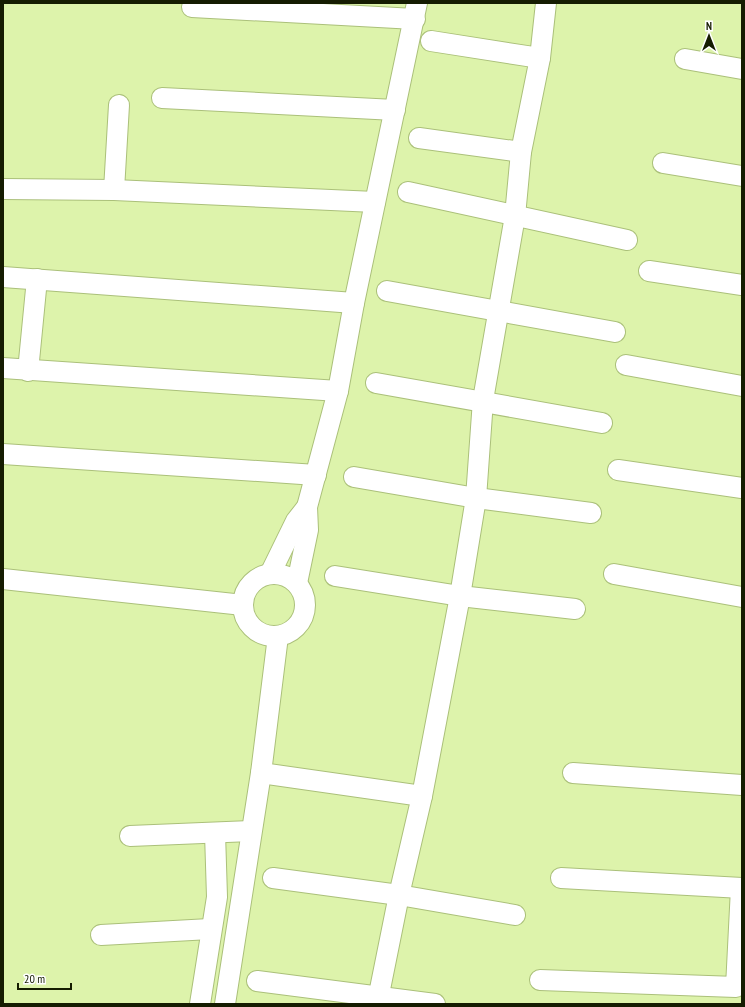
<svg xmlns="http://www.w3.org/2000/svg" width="745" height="1007" font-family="'PT Sans Narrow',sans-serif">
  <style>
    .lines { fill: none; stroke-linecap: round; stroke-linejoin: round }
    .minor-casing { stroke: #abc07a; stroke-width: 22 }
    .minor { stroke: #fff; stroke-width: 20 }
  </style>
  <rect width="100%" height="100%" fill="#ddf3ab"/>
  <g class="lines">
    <defs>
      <g id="minor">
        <path d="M192,7L415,19"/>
        <path d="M431,41L540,58"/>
        <path d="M685,59L742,69"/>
        <path d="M162,98L395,110"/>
        <path d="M419,138L521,152"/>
        <path d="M663,163L742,176"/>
        <path d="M3,189L114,190L375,202"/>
        <path d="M114,190L119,105"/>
        <path d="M408,192L627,240"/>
        <path d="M649,271L742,285"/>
        <path d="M3,277L354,303"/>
        <path d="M387,291L615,332"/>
        <path d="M626,365L742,386"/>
        <path d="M3,368L338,391"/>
        <path d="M28,371L37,279"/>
        <path d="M376,383L602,423"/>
        <path d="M3,454L316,475"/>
        <path d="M618,470L742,488"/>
        <path d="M354,477L476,498L591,513"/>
        <path d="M270,574L296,521L307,507"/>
        <path d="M614,574L742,597"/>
        <circle cx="274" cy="605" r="31"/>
        <path d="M335,576L460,596L575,609"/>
        <path d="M3,579L243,605"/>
        <path d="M297,583L308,530L307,507L338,391L354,303L417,3"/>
        <path d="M261,773L422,796"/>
        <path d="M573,773L742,785"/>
        <path d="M130,836L251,831"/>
        <path d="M273,878L399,895L515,915"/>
        <path d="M561,878L742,888"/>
        <path d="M101,935L210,929"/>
        <path d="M540,980L736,987L741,888"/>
        <path d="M257,981L435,1004"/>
        <path d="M200,1004L217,897L215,833"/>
        <path d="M225,1004L261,773L278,636"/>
        <path d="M377,1004L399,895L422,796L460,596L476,498L483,400L515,216L521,152L540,58L546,3"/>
      </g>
    </defs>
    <!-- minor casing -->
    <use href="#minor" class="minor-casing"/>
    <!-- minor -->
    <use href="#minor" class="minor"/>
  </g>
  <!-- border -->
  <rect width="745" height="1007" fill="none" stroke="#151c01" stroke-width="8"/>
  <!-- north arrow -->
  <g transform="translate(709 36)" stroke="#ffffff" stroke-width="3" paint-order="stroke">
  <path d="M0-3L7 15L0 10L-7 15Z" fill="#151c01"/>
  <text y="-6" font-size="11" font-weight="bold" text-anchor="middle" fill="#151c01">N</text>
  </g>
  <!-- scale -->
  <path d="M18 983v6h53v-6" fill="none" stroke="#151c01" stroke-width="2"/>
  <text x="24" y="983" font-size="12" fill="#151c01" stroke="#ffffff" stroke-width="3" paint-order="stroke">20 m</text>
</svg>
